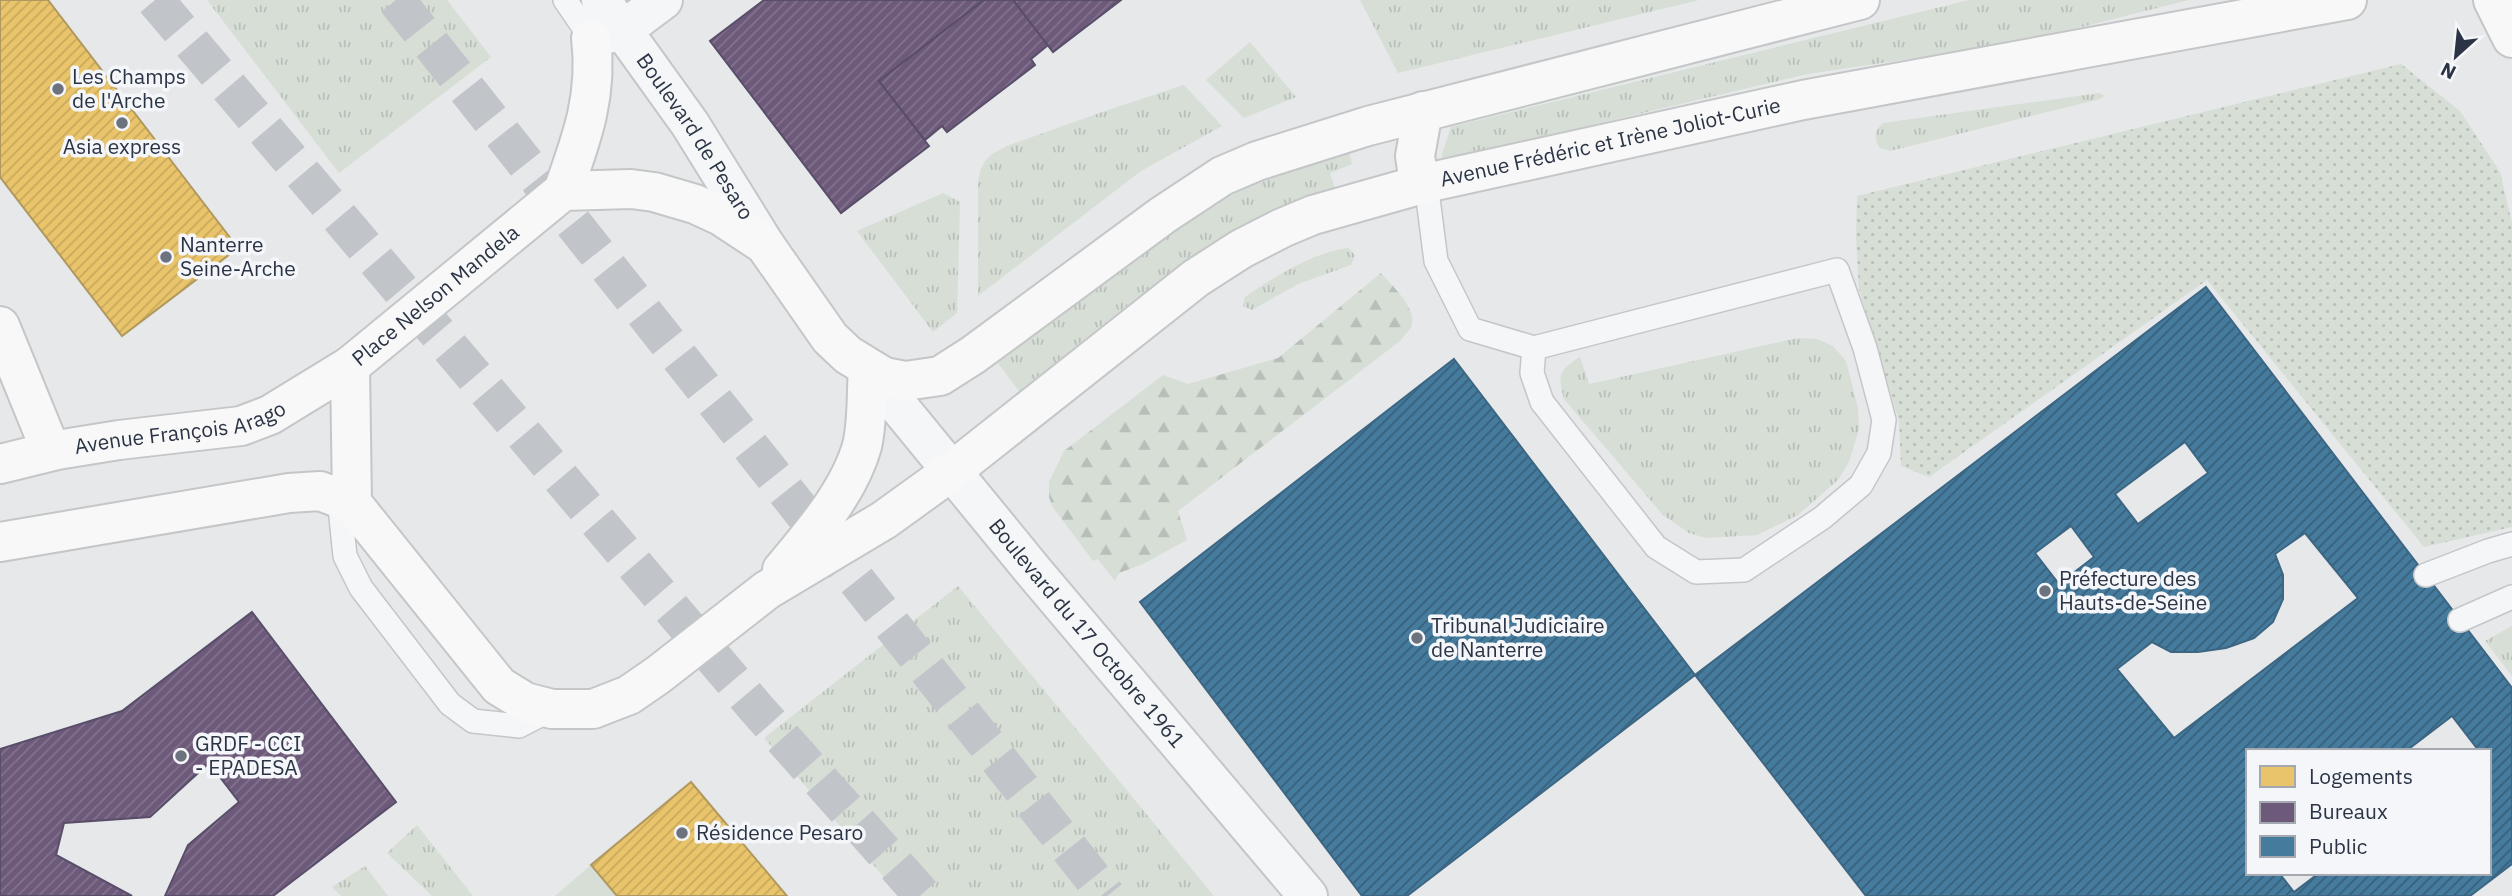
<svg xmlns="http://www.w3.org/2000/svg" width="2512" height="896" font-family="'IBM Plex Sans',sans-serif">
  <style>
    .grass { fill: url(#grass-tufts) }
    .forest { fill: url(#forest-firs) }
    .park { fill: url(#park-dots) }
    .garden { fill: #d6ded6 }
    .homes { fill: url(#homes-hatch); stroke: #b0995f; stroke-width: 2 }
    .offices { fill: url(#offices-hatch); stroke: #594e6a; stroke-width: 2 }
    .public { fill: url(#public-hatch); stroke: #3d6683; stroke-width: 2; fill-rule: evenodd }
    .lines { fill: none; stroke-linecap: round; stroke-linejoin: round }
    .motorway-tunnel { stroke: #c1c4c9; stroke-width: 38; stroke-dasharray: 38 19; stroke-linecap: butt }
    .service-casing { stroke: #c4c6c8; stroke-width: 26 }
    .minor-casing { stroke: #c4c6c8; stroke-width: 42 }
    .tertiary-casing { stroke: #c4c6c8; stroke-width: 42 }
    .secondary-casing { stroke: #c4c6c8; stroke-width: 42 }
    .service { stroke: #f5f6f7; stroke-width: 23 }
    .minor { stroke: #f5f6f7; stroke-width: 38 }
    .tertiary { stroke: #f5f6f7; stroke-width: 38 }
    .secondary { stroke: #f8f8f8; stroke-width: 38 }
    .poi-dot { fill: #6c737f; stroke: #f4f6f9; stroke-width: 2.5 }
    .labels { text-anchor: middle; stroke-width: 7; stroke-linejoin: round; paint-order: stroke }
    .poi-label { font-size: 21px; fill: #2b3445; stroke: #f4f6f9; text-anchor: start }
    .street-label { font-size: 21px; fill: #2b3445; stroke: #f4f6f9 }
  </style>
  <defs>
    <pattern id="grass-tufts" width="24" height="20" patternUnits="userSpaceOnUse" patternTransform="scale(1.75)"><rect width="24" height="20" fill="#d6ded6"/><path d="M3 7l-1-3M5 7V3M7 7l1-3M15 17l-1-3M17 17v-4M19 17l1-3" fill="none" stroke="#b8bfb9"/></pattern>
    <pattern id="forest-firs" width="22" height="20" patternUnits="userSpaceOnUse" patternTransform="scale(1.75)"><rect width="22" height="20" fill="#d6ded6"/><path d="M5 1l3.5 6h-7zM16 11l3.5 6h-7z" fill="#b8bfb9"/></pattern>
    <pattern id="park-dots" width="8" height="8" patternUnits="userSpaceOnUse" patternTransform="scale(1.75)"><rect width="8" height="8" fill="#d6ded6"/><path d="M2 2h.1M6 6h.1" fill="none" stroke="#b8bfb9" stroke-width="1.8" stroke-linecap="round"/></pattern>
    <pattern id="homes-hatch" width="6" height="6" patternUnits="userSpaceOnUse" patternTransform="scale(1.75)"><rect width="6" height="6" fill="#e9c46a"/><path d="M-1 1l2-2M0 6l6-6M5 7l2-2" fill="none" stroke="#c8a95d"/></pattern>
    <pattern id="offices-hatch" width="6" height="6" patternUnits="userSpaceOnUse" patternTransform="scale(1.75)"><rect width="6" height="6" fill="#6d597a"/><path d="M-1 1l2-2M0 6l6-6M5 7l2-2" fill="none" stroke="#82738d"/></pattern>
    <pattern id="public-hatch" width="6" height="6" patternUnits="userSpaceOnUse" patternTransform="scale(1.75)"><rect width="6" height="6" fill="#457b9d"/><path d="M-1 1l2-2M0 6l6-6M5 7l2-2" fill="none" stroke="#37607b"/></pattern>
  </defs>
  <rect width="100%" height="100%" fill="#e6e8ea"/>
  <!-- grass -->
  <g class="grass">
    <path d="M207,0H447L491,57L339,173Z"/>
    <path d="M1360,0H1699L1398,73Z"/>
    <path d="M1969,0H2189L2022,42L1808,74L1443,160L1442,154L1451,127Z"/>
    <path d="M1250,42L1296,97L1244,118L1206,80Z"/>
    <path d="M1184,85L1222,126L1141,171L978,296V184L980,171L985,161L992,154L1007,146L1105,111Z"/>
    <path d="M2100,93L2104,96L2100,99L1890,151L1880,148C1873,139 1875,130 1883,123Z"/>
    <path d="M1349,151L1352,164L1330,173L1335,188C1312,196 1288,203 1266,214C1176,260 1098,330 1019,391L998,363C1078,303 1163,227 1253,184C1283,170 1317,162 1349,151Z"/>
    <path d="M943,193L960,202L957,313L933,332L857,231Z"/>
    <path d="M1348,248L1355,255L1351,265L1298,284L1252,310L1243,306L1245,297C1272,278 1314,252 1348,248Z"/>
    <path d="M1798,338L1817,339L1833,346L1846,361L1858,408L1859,429L1849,462L1838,480L1798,515L1757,535L1706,538L1689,533L1663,515L1564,399C1558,376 1558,370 1580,357L1589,384Z"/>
    <path d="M958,586L1214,896H900L764,738Z"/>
    <path d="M2512,626V676L2485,641Z"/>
    <path d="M417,825L473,896H432L387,853Z"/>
    <path d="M365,866L388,896H341L332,887Z"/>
  </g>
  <!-- forest -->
  <path class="forest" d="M1381,273C1392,286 1418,308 1411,327C1409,331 1403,337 1400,341L1178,511L1187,540L1143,564L1119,573L1115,581L1098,559L1093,561L1052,506L1049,497V482L1064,451L1163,375L1188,384L1278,358Z"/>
  <!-- park -->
  <path class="park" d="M2401,64L2460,111L2500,172L2512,223V527L2424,547L2207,280L1929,477L1901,466L1899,421L1859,289L1856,238L1857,196Z"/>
  <!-- garden -->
  <path class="garden" d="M591,865L617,896H555Z"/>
  <!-- homes -->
  <g class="homes">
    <path d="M0,0H48L238,248L122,336L0,177Z"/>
    <path d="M691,782L787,896H617L591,865Z"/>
  </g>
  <!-- offices -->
  <g class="offices">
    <path d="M764,0H984L879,81L929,146L841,213L710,41Z"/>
    <path d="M984,0H1013L1048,45L1031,59L1035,65L947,132L942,126L925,140L879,81Z"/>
    <path d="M1013,0H1121L1053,52Z"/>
    <path d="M252,612L396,802L273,896H165L188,845L239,802L209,763L150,817L64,823L56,855L132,896H0V749L122,711Z"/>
  </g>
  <!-- public -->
  <g class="public">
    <path d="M2206,287L2512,688V864L2470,896H1866L1695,675ZM2185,442L2208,473L2138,524L2115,494ZM2071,526L2094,557L2059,584L2035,553ZM2305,533L2358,598L2174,738L2117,669L2152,642L2171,652H2198L2226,648L2254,638L2273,622L2283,599V575L2275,554ZM2452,716L2479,751H2489V873H2319L2294,892L2279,873H2248V751H2406Z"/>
    <path d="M1454,359L1695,675L1407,896H1362L1140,602Z"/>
  </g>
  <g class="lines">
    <!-- motorway-tunnel -->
    <g class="motorway-tunnel">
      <path d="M155,0L756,708L923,896"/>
      <path d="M396,0L1107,896"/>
    </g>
    <defs>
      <g id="service">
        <path d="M565,0L591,38"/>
        <path d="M1426,183L1436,261L1470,329L1534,348L1837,270L1865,348L1884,420L1879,453L1861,485L1822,518L1744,570L1696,572L1656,547L1542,402L1532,373L1534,348"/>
        <path d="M339,498L345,556L361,588L450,704L473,721L519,726L552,709"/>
        <path d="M2426,575L2488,551L2512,544"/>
        <path d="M2460,620L2512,597"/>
      </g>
      <path id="minor" d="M592,38L623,30L663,0"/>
      <g id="tertiary">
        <path id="s1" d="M601,0L690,124L765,245"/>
        <path id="s2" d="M868,369L1035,573L1308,896"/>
      </g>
      <g id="secondary">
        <path d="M2493,0L2512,38"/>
        <path d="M1423,111L1415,156L1417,169L1426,183"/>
        <path d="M563,191C582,138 598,95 591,38"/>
        <path d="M0,326L51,451"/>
        <path id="s3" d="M350,366L352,503L499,686L525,702L552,709H593L629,695L658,675L767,590L884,520L952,471L1196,278L1241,249L1282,228L1313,215L1426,183L1803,100L2347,0"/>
        <path id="s4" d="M0,464L57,450L119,440L241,426L270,415L350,366L563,191L631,189L654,192L695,204L721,216L765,245L830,338L848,355L884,377L905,381L940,376L973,355L1163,215L1222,176L1257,161L1368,126L1860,0"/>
        <path d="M0,542L289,493L320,491L352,503"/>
        <path d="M782,570C812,534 849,492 862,446C868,421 866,394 868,369"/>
      </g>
    </defs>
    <!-- service casing -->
    <use href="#service" class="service-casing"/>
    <!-- minor casing -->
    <use href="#minor" class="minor-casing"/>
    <!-- tertiary casing -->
    <use href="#tertiary" class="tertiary-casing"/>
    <!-- secondary casing -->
    <use href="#secondary" class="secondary-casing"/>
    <!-- service -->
    <use href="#service" class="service"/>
    <!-- minor -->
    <use href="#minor" class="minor"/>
    <!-- tertiary -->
    <use href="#tertiary" class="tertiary"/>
    <!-- secondary -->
    <use href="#secondary" class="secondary"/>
  </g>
  <!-- markers -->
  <g class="poi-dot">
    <circle cx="58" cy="89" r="7"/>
    <circle cx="122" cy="123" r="7"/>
    <circle cx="166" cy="257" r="7"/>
    <circle cx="2045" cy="591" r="7"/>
    <circle cx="1417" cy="638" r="7"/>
    <circle cx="181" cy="756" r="7"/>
    <circle cx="682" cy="833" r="7"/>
  </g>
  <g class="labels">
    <!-- poi labels -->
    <g class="poi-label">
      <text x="72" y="84">Les Champs<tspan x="72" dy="24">de l'Arche</tspan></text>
      <text x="122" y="154" text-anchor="middle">Asia express</text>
      <text x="180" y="252">Nanterre<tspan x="180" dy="24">Seine-Arche</tspan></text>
      <text x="2059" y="586">Préfecture des<tspan x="2059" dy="24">Hauts-de-Seine</tspan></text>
      <text x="1431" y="633">Tribunal Judiciaire<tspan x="1431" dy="24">de Nanterre</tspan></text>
      <text x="195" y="751">GRDF - CCI<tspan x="195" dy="24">- EPADESA</tspan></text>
      <text x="696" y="840">Résidence Pesaro</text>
    </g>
    <!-- street labels -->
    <g class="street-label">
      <text dy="7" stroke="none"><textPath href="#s1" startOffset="166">Boulevard de Pesaro</textPath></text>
      <text dy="7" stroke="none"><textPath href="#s3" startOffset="1654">Avenue Frédéric et Irène Joliot-Curie</textPath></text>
      <text dy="7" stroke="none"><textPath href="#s4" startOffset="480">Place Nelson Mandela</textPath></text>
      <text dy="7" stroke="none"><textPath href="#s4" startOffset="184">Avenue François Arago</textPath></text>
      <text dy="7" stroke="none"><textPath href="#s2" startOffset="343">Boulevard du 17 Octobre 1961</textPath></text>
    </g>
  </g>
  <!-- legend -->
  <rect x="2246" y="749" width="245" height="126" fill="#f4f6f9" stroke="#a4a8b1" stroke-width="2"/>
  <rect x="2260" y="766" width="35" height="21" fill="#e9c46a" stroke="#a4a8b1" stroke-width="2"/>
  <text x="2309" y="784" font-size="21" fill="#2b3445">Logements</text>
  <rect x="2260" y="802" width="35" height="21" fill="#6d597a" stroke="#a4a8b1" stroke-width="2"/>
  <text x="2309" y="819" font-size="21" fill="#2b3445">Bureaux</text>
  <rect x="2260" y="836" width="35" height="21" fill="#457b9d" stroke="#a4a8b1" stroke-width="2"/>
  <text x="2309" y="854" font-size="21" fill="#2b3445">Public</text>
  <!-- north arrow -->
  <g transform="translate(2456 56) rotate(207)" stroke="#f4f6f9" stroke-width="5" paint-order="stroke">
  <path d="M0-5L12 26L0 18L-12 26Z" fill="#2b3445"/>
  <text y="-10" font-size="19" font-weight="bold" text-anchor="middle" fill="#2b3445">N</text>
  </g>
</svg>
